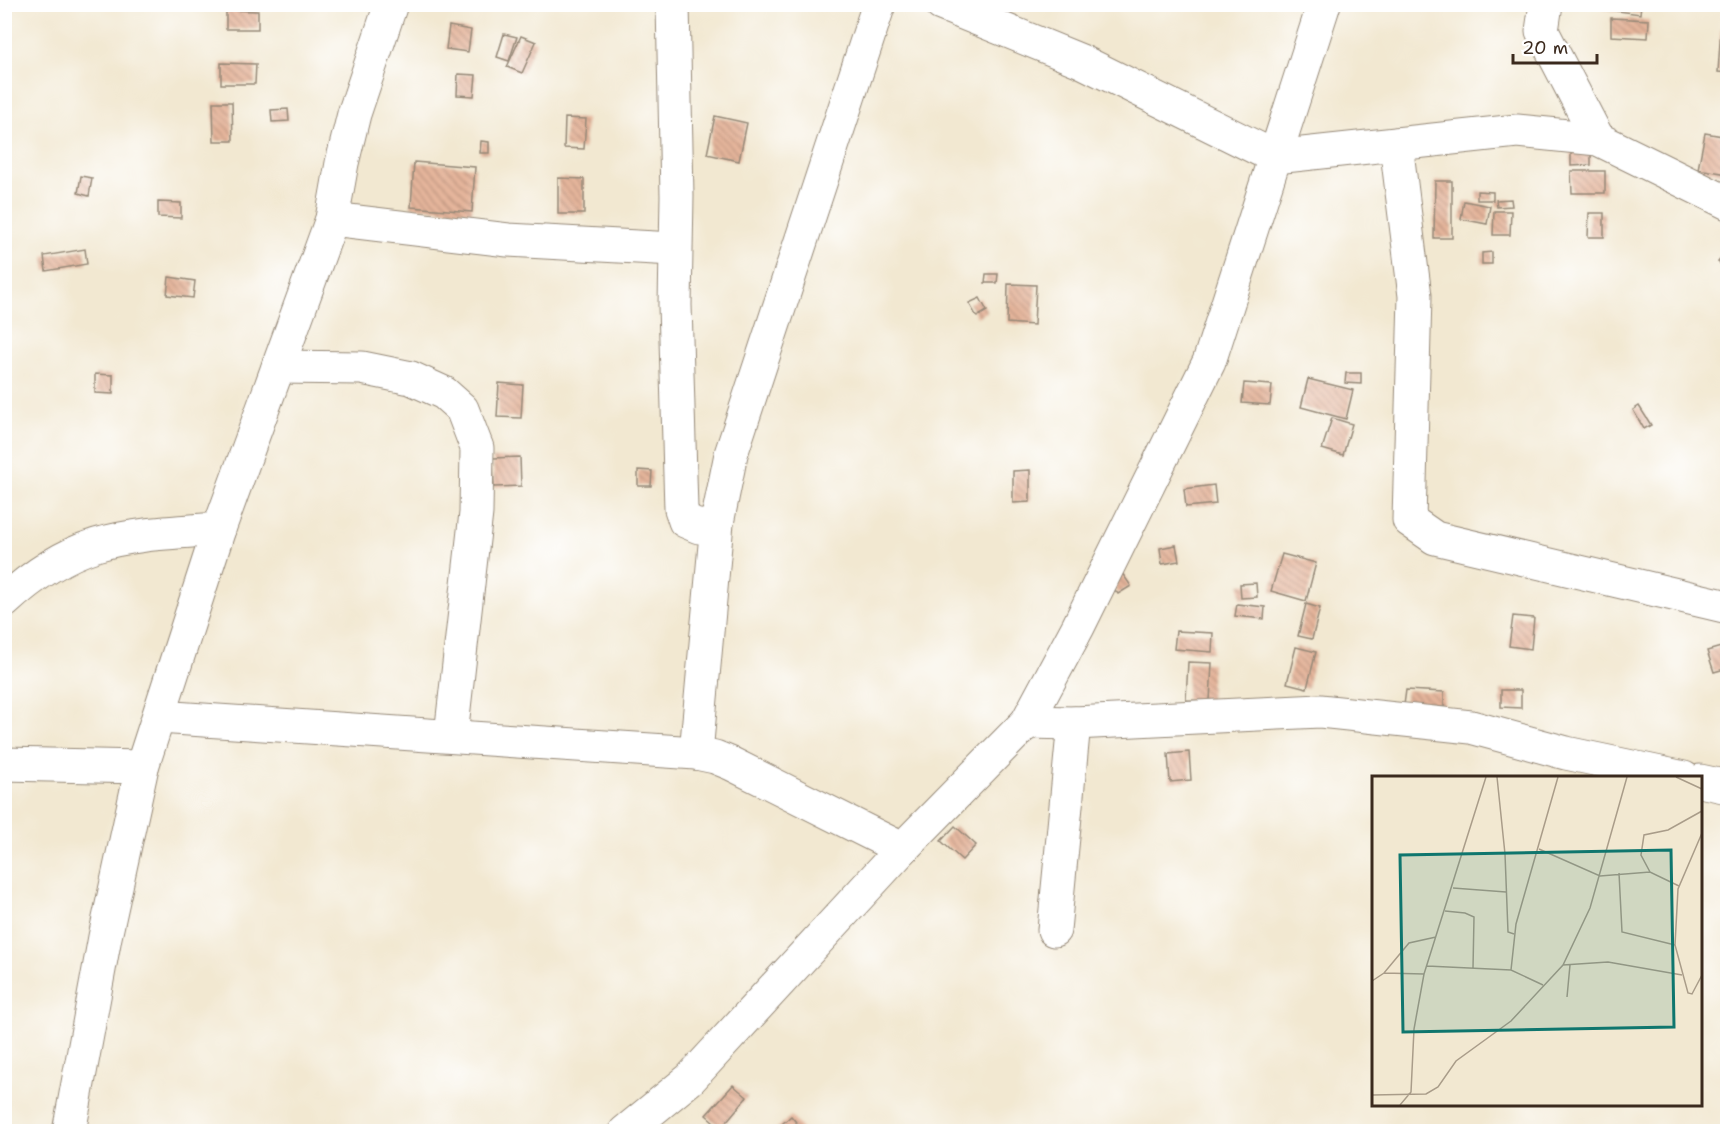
<svg xmlns="http://www.w3.org/2000/svg" width="1732" height="1136" font-family="'Shantell Sans',sans-serif">
  <style>
    .building { fill: url(#building-back-hatch) }
    .lines { fill: none; stroke-linecap: round; stroke-linejoin: round }
    .minor-casing { stroke: #968978; stroke-width: 35 }
    .minor { stroke: #fff; stroke-width: 33 }
    .inset-road { fill: none; stroke: #a99c89; stroke-width: 1.5 }
    .view { fill: #0f766e; fill-opacity: 0.15; stroke: #0f766e; stroke-width: 3 }
    .inset-edge { fill: none; stroke: #3b2a1e; stroke-width: 3 }
  </style>
  <defs>
    <pattern id="building-back-hatch" width="6" height="6" patternUnits="userSpaceOnUse" patternTransform="scale(1.5)"><rect width="6" height="6" fill="#e5b59b"/><path d="M-1 5l2 2M0 0l6 6M5-1l2 2" fill="none" stroke="#bb937e"/></pattern>
  </defs>
  <rect width="100%" height="100%" fill="#fff"/>
  <filter id="ink" filterUnits="userSpaceOnUse"><feTurbulence type="fractalNoise" baseFrequency=".0167" numOctaves="2"/><feDisplacementMap in="SourceGraphic" scale="12" xChannelSelector="R" yChannelSelector="G"/><feConvolveMatrix kernelMatrix="1 2 1 2 8 2 1 2 1" color-interpolation-filters="sRGB"/></filter>
  <filter id="wash" filterUnits="userSpaceOnUse"><feTurbulence type="fractalNoise" baseFrequency=".008" numOctaves="4" result="noise"/><feDisplacementMap in="SourceGraphic" scale="24" xChannelSelector="R" yChannelSelector="G"/><feGaussianBlur stdDeviation="1.35" result="paint"/><feColorMatrix in="noise" values="0 0 0 0 0 0 0 0 0 0 0 0 0 0 0 0 0 1.4 0 .05"/><feComposite in="paint" operator="in"/></filter>
  <g filter="url(#wash)">
    <rect width="100%" height="100%" fill="#f2e8d1"/>
    <g id="blocks">
      <!-- building -->
      <g class="building">
        <path d="M1605,4H1641L1640,14L1604,9Z"/>
        <path d="M226,10L258,11V29H226Z"/>
        <path d="M1611,18L1649,20L1648,38L1611,36Z"/>
        <path d="M449,26L471,30L468,52L446,49Z"/>
        <path d="M1721,28H1728V73L1718,72Z"/>
        <path d="M504,34L517,37L509,61L497,57Z"/>
        <path d="M521,36L536,42L522,73L507,67Z"/>
        <path d="M221,63L256,64L255,84H221Z"/>
        <path d="M458,74L476,75L474,96L457,95Z"/>
        <path d="M213,102H232L233,141H214Z"/>
        <path d="M288,109L289,121L272,122L271,110Z"/>
        <path d="M715,116L747,123L739,161L707,154Z"/>
        <path d="M565,118L586,119L584,149L564,148Z"/>
        <path d="M1705,133L1728,137V174L1698,169Z"/>
        <path d="M481,141L489,142V153H480Z"/>
        <path d="M1591,146V165L1571,166V147Z"/>
        <path d="M414,162L475,167L472,212L411,207Z"/>
        <path d="M1571,171H1605V193H1572Z"/>
        <path d="M81,176L92,178L89,196L78,193Z"/>
        <path d="M558,178L584,179V214H558Z"/>
        <path d="M1435,181H1452V238H1434Z"/>
        <path d="M1477,191L1493,192V200H1477Z"/>
        <path d="M1511,199L1512,206L1497,207L1496,200Z"/>
        <path d="M1464,201L1490,206L1487,224L1461,219Z"/>
        <path d="M158,202L181,203V218L158,217Z"/>
        <path d="M1494,211H1511L1510,235H1493Z"/>
        <path d="M1589,213H1604V237H1588Z"/>
        <path d="M85,249L87,264L46,271L44,256Z"/>
        <path d="M1728,250V269L1718,262Z"/>
        <path d="M1492,252V264H1482V253Z"/>
        <path d="M986,274H998L997,283H985Z"/>
        <path d="M169,277L195,281L193,298L167,295Z"/>
        <path d="M1008,284L1036,285L1034,325L1007,323Z"/>
        <path d="M980,298L987,311L977,317L969,303Z"/>
        <path d="M1346,373H1361V384L1345,383Z"/>
        <path d="M95,374L113,375V394L95,393Z"/>
        <path d="M1308,379L1353,390L1346,419L1301,407Z"/>
        <path d="M499,383L523,385L521,418L497,417Z"/>
        <path d="M1244,383L1272,385L1270,405L1242,403Z"/>
        <path d="M1639,406L1651,425L1644,429L1633,410Z"/>
        <path d="M1332,418L1352,424L1343,455L1322,449Z"/>
        <path d="M520,457L521,486L494,487L493,458Z"/>
        <path d="M638,470L652,471L651,486H638Z"/>
        <path d="M1030,470V502L1013,503V471Z"/>
        <path d="M1214,485L1216,504L1186,507L1184,489Z"/>
        <path d="M1176,545L1179,561L1162,564L1160,548Z"/>
        <path d="M1282,554L1316,563L1306,601L1271,591Z"/>
        <path d="M1122,573L1131,586L1118,594L1109,582Z"/>
        <path d="M1256,583L1257,597L1241,598L1240,584Z"/>
        <path d="M1237,604L1265,607L1264,619L1235,616Z"/>
        <path d="M1306,604L1320,608L1312,639L1298,636Z"/>
        <path d="M1513,616L1534,618L1531,649L1509,646Z"/>
        <path d="M1176,631L1213,633L1212,652L1174,649Z"/>
        <path d="M1728,645V668L1714,672L1707,651Z"/>
        <path d="M1296,647L1316,652L1307,688L1287,683Z"/>
        <path d="M1188,662L1212,663L1210,701L1186,700Z"/>
        <path d="M1406,690L1444,692V707L1404,705Z"/>
        <path d="M1501,690H1521V708L1501,707Z"/>
        <path d="M1189,752L1191,780L1170,782L1168,754Z"/>
        <path d="M955,826L976,845L962,860L941,841Z"/>
        <path d="M733,1085L747,1097L721,1128L706,1115Z"/>
        <path d="M791,1116L804,1132H773Z"/>
      </g>
    </g>
  </g>
  <g filter="url(#ink)">
    <use href="#blocks" fill-opacity="0" stroke="#968978" stroke-width="1.5"/>
    <g class="lines">
      <defs>
        <g id="minor">
          <path d="M673,4L677,196L675,305L681,509L685,521L699,527L717,523"/>
          <path d="M941,4L1081,61L1275,157L1517,131L1598,139L1728,203"/>
          <path d="M1546,4L1542,31L1598,139"/>
          <path d="M1396,144L1415,296L1409,520L1435,538L1728,607"/>
          <path d="M332,219L508,240L674,249"/>
          <path d="M278,367L362,368L411,378L444,393L462,409L477,448L476,513L451,735"/>
          <path d="M4,602C77,534 126,536 219,529"/>
          <path d="M159,717L696,753L715,757L732,764L902,849"/>
          <path d="M1027,722L1074,723L1320,711L1471,727L1566,753L1684,778"/>
          <path d="M696,753L717,523L731,454L879,4"/>
          <path d="M4,764L142,767"/>
          <path d="M1700,781L1728,787"/>
          <path d="M1054,930L1074,723"/>
          <path d="M69,1132L105,937L142,767L219,529L332,219L342,163L354,114L391,4"/>
          <path d="M625,1132L690,1079L902,849L1027,722L1078,627L1209,362L1324,4"/>
        </g>
      </defs>
      <!-- minor casing -->
      <use href="#minor" class="minor-casing"/>
      <!-- minor -->
      <use href="#minor" class="minor"/>
    </g>
  </g>
  <!-- overview -->
  <g transform="translate(1372 776)">
    <rect width="330" height="330" fill="#f2e8d1"/>
    <path class="inset-road" d="M125,1L133,78L136,156L142,158M304,1L330,13M330,57L306,113L303,169L316,217L320,218L330,199M167,73L228,100L278,96L307,110M278,96L269,79L272,59L296,54L330,35M247,97L250,156L303,169M81,112L134,116M73,135L93,137L102,141L101,192M191,189L236,186L310,199M55,190L139,194L171,209M139,194L144,148L186,1M12,197L52,198M0,205L12,197L37,167L64,161M195,221L198,189M0,319L54,318L66,311L84,285L139,245L191,189L218,132L255,1M28,329L39,316L42,253L52,198L114,1"/>
    <path class="view" d="M299,74L302,251L31,256L28,79Z"/>
    <rect width="330" height="330" class="inset-edge"/>
  </g>
  <!-- margin -->
  <rect width="1732" height="1136" fill="none" stroke="#fff" stroke-width="24"/>
  <!-- scale -->
  <path d="M1513 54v9h84v-9" fill="none" stroke="#3b2a1e" stroke-width="3"/>
  <text x="1522" y="54" font-size="18" fill="#3b2a1e" stroke="#ffffff" stroke-width="4.5" paint-order="stroke">20 m</text>
</svg>
